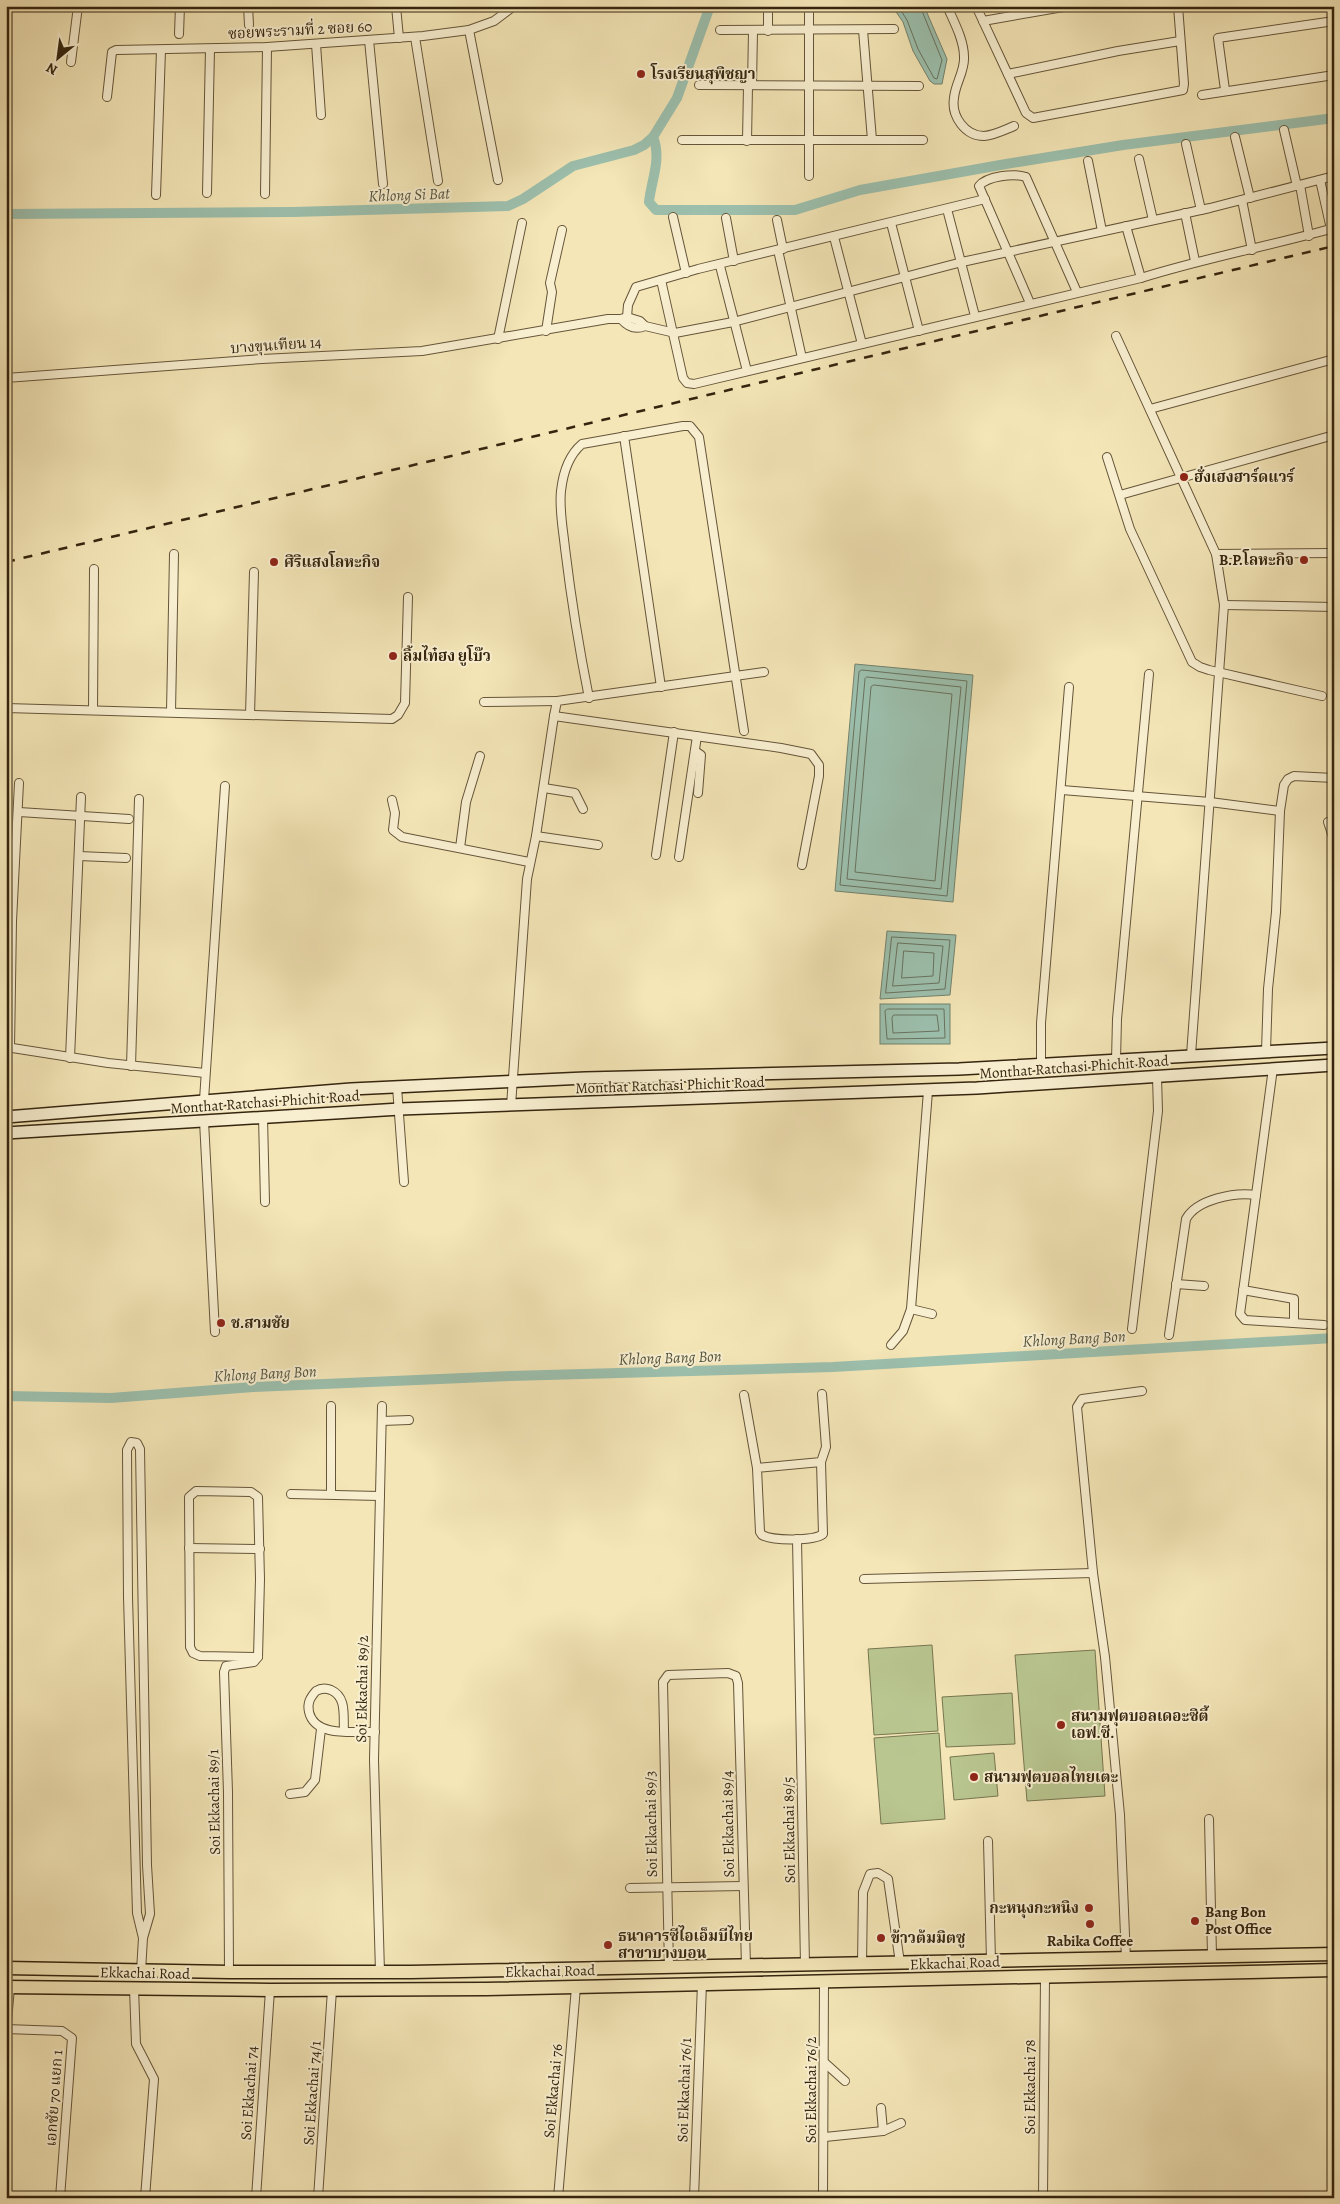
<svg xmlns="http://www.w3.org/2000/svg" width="1340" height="2204" font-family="Alegreya,'Noto Serif Thai',serif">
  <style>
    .green { fill: #b9c690; stroke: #777650 }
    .water { fill: #9cc0ae; stroke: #73826e }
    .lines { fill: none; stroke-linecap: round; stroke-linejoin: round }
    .shore { stroke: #68725e; stroke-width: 1 }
    .canal { stroke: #9cc0ae; stroke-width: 10 }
    .street-casing { stroke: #655539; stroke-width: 10 }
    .secondary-casing { stroke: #35250f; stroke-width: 14 }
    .primary-casing { stroke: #35250f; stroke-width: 15 }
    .street { stroke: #f8efd0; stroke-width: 8 }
    .secondary { stroke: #f8efd0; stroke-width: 11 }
    .primary { stroke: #f4e6b7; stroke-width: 12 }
    .rail { stroke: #35250f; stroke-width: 2.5; stroke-dasharray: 9 9; stroke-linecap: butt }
    .poi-dot { fill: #8f2418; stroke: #f8efd0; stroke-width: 2 }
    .labels { text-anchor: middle; stroke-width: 4; stroke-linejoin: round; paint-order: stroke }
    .street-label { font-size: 15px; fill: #35250f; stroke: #f8efd0 }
    .poi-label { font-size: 15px; font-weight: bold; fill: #35250f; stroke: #f8efd0; text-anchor: start }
    .water-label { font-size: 16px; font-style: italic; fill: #54543f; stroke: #f8efd0 }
  </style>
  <rect width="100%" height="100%" fill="#f4e6b7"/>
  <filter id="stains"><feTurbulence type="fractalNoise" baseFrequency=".004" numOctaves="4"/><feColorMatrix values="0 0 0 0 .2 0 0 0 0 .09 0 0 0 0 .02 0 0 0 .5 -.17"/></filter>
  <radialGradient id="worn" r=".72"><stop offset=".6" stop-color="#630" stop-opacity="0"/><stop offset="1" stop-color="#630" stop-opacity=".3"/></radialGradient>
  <!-- green -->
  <g class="green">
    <path d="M932,1645L938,1731L874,1735L868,1649Z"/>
    <path d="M1095,1650L1105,1796L1027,1801L1015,1655Z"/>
    <path d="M1012,1693L1015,1744L946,1747L942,1697Z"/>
    <path d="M939,1733L945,1819L881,1824L874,1738Z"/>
    <path d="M994,1753L998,1796L954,1800L950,1757Z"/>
  </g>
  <!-- water -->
  <g class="water">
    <path d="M892,6H924L947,59L942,84H934L930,81L913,51L903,22Z"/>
    <path d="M855,664L973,675L953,902L835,891Z"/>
    <path d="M887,931L956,935L950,995L880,999Z"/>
    <rect x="880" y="1004" width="70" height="40"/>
  </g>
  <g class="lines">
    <!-- shore -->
    <g class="shore">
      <path d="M898,6L907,20L918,49L934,78L937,79L942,60L920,6"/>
      <path d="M862,670L967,681L947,896L840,885L859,672Z"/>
      <path d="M867,677L961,687L941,889L847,879L865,679Z"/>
      <path d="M874,685L952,694L935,881L855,872L871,687Z"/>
      <path d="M892,937L950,940L945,989L886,993Z"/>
      <path d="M898,943L943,946L939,983L893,986Z"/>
      <path d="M904,951L934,953L933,976L902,978Z"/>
      <path d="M888,1009H944L945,1038L887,1039L885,1011Z"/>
      <path d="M894,1015H937L939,1031L893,1033L892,1018Z"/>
    </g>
    <!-- canal -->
    <g class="canal">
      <path d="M653,137C662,159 651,181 649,202L656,210H795L860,190L1006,164L1123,145L1334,118"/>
      <path d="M6,214L293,212L508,206L523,199L573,166L634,150L644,145L653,137L677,98L710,6"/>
      <path d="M6,1396L111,1398L253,1387L510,1376L833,1367L1334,1338"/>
    </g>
    <defs>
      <g id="street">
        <path d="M248,6L249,25"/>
        <path d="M396,6L399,38"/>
        <path d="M809,6V176"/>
        <path d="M947,6C954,22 964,40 964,57C965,71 955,84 954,98C951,116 965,136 984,136C995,135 1004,130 1014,126"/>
        <path d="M976,6L1026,113L1033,118L1183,90L1184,84L1178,6"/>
        <path d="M983,21L1069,6"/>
        <path d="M469,30L498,180"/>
        <path d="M720,30L894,29"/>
        <path d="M863,30L872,140"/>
        <path d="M768,31V6"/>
        <path d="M179,34L180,6"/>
        <path d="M415,37L438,181"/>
        <path d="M369,40L383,184"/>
        <path d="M316,44L321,115"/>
        <path d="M71,62L78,6"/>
        <path d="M1008,74L1118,51L1180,41"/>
        <path d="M699,85L919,86"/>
        <path d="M752,85L753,31"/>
        <path d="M1225,90L1218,38L1334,21"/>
        <path d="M1202,95L1334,75"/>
        <path d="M107,97L112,52L116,50L267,47L423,36L469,30L494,21L514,6"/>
        <path d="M1284,130L1297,186"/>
        <path d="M1235,137L1250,198"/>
        <path d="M682,140H923"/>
        <path d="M747,141L748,86"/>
        <path d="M1186,144L1201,210"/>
        <path d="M1139,159L1153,220"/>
        <path d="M1088,161L1102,231"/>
        <path d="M1320,180L1331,229"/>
        <path d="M1300,185L1309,236"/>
        <path d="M207,193L210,49"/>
        <path d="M265,194L267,47"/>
        <path d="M156,195L161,50"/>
        <path d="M1242,200L1252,250"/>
        <path d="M947,209L975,316"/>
        <path d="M1185,213L1195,261"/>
        <path d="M673,217L686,273"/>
        <path d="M726,218L734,261"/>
        <path d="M777,220L783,249"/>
        <path d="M891,223L919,331"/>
        <path d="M1126,226L1141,278"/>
        <path d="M834,237L862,344"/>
        <path d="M778,250L802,358"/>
        <path d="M720,266L747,371"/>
        <path d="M661,280L683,378L687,383L694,384L1141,278C1204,258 1270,246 1334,228"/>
        <path d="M1030,303L979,186C987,176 1014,173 1026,177L1077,292"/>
        <path d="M627,317L628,305L636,287L698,269L985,199"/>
        <path d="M621,319C628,327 636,330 645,326"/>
        <path d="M546,331L552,292L550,283L562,230"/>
        <path d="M1116,336L1216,554L1224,605L1191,1055"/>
        <path d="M498,339L522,223"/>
        <path d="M6,378L262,359L422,351L608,319H621L627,317L640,321L645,326L675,333L733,322L962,262L1210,208L1334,176"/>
        <path d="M1150,409L1334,359"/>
        <path d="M624,436L661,687"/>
        <path d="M1107,457L1130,529L1192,662L1200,667L1209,670L1322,696"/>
        <path d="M1120,495L1334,435"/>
        <path d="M1216,554L1334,553"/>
        <path d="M1224,605L1334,607"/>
        <path d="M589,698C579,648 571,598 565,548C563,529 559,509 561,491C563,473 569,455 582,444L683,426H690L699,437L744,731"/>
        <path d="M484,702L557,701"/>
        <path d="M6,708L392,719L398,715L405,703L408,597"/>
        <path d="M93,710L94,569"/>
        <path d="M171,712L174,554"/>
        <path d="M250,715L254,572"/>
        <path d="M554,716L557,701L764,672"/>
        <path d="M695,751L701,755L698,793"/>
        <path d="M544,788L575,793L583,809"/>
        <path d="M1062,790L1210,802L1280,811"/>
        <path d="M392,800L395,813L393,830L402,837L529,862"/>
        <path d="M19,812L129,819"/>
        <path d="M1328,822L1334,840"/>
        <path d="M536,836L598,845"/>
        <path d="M460,848L466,802L480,756"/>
        <path d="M656,855L674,732"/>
        <path d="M79,856L126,858"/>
        <path d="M679,857L697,736"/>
        <path d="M6,1047L108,1063L205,1073"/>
        <path d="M10,1048L12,921L19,783"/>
        <path d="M1266,1051L1268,989L1276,912L1280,811L1284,785L1288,779L1294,776L1334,778"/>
        <path d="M70,1058L81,797"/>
        <path d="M1116,1060L1117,1019L1149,674"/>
        <path d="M1041,1064V1023L1069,687"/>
        <path d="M131,1066L139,799"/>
        <path d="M1273,1068L1240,1314L1245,1320L1324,1325"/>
        <path d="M397,1087L404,1182"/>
        <path d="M204,1100L225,786"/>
        <path d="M511,1106L527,879L536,836L554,716L781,748L811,754L819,765V776L802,865"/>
        <path d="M263,1117L265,1202"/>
        <path d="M204,1121L215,1332"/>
        <path d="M1176,1284L1204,1286"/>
        <path d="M1243,1290L1294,1299V1323"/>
        <path d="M911,1309L932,1314"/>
        <path d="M1132,1329L1158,1111L1157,1077"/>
        <path d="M1169,1335L1186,1219C1197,1199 1235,1192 1256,1195"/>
        <path d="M891,1345L903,1331L911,1309L928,1091"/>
        <path d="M744,1395L757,1468"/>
        <path d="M382,1421L409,1420"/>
        <path d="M821,1462L757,1468L760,1532L762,1535C773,1541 814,1541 823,1534L821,1462L826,1447L822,1394"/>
        <path d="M196,1491L251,1492L258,1497L260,1579L258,1657L200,1656L193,1653L190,1647L189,1497Z"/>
        <path d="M291,1494L380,1496"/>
        <path d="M331,1494V1406"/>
        <path d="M797,1539L805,1965"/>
        <path d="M189,1548L260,1549"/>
        <path d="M864,1579L1093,1573"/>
        <path d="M344,1731C343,1716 347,1697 331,1690C326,1688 321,1688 316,1691C310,1698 307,1703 309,1712C315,1738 355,1731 375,1732"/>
        <path d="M290,1794L305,1792L315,1780L321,1729"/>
        <path d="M1209,1819L1212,1956"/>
        <path d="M988,1841L991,1961"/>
        <path d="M6,1883H7"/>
        <path d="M630,1888L743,1886"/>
        <path d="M1126,1959L1120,1815L1105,1657L1093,1573L1077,1407L1082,1399L1142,1391"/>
        <path d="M862,1964L863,1892L870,1874L878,1873L888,1879L900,1963"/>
        <path d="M669,1967L663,1682L668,1675L728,1673L736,1676L738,1683L746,1965"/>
        <path d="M141,1971L143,1938L150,1914L147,1865L140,1449L137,1443L131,1442L127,1450L128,1597L137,1913L143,1938"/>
        <path d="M229,1972L228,1792L224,1672L226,1666L254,1662L258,1657"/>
        <path d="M380,1972L374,1760L382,1406"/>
        <path d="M134,1988L136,2044L154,2079L145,2198"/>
        <path d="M6,2029L62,2031L72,2038L60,2198"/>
        <path d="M6,2033L10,1987"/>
        <path d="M825,2063L845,2081"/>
        <path d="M881,2108L883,2131"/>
        <path d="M825,2137L883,2131L901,2123"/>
        <path d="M256,2198L270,1990"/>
        <path d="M318,2198L332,1990"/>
        <path d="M558,2198L576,1987"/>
        <path d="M694,2198L702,1983"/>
        <path d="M823,2198L824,1983"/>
        <path d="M1043,2198L1045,1977"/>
      </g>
      <g id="secondary">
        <path d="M6,1117L351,1089L585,1078L959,1069L1334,1048"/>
        <path d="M6,1133L400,1109L977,1088L1334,1065"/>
      </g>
      <g id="primary">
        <path d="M6,1968L229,1972H411L1334,1954"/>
        <path d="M6,1987L270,1990L486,1989L1334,1970"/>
      </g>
    </defs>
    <!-- street casing -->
    <use href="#street" class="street-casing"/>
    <!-- secondary casing -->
    <use href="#secondary" class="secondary-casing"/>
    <!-- primary casing -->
    <use href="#primary" class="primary-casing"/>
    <!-- street -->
    <use href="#street" class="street"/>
    <!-- secondary -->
    <use href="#secondary" class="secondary"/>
    <!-- primary -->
    <use href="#primary" class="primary"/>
    <!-- rail -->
    <path class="rail" d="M6,562L1334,246"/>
  </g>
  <!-- markers -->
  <g class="poi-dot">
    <circle cx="641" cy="74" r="5"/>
    <circle cx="1184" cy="477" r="5"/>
    <circle cx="1304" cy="560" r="5"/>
    <circle cx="274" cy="562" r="5"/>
    <circle cx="393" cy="656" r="5"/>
    <circle cx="221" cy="1323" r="5"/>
    <circle cx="1061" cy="1725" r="5"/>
    <circle cx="974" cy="1777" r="5"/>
    <circle cx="1089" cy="1908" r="5"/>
    <circle cx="1195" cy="1921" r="5"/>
    <circle cx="1090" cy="1924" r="5"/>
    <circle cx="881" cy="1938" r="5"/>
    <circle cx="608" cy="1945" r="5"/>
  </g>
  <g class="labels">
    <!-- street labels -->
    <g class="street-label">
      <text transform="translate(300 30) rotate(-3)" y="5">ซอยพระรามที่ 2 ซอย 60</text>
      <text transform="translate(276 345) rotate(-4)" y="5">บางขุนเทียน 14</text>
      <text transform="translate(1074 1067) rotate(-4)" y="5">Monthat Ratchasi Phichit Road</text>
      <text transform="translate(670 1085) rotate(-2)" y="5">Monthat Ratchasi Phichit Road</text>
      <text transform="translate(265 1102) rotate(-4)" y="5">Monthat Ratchasi Phichit Road</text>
      <text transform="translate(362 1689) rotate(-89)" y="5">Soi Ekkachai 89/2</text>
      <text transform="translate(214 1802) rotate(-91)" y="5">Soi Ekkachai 89/1</text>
      <text transform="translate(651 1824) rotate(-91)" y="5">Soi Ekkachai 89/3</text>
      <text transform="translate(728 1824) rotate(-91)" y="5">Soi Ekkachai 89/4</text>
      <text transform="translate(789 1830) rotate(-91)" y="5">Soi Ekkachai 89/5</text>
      <text transform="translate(955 1963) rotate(-2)" y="5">Ekkachai Road</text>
      <text transform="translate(550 1971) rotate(-1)" y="5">Ekkachai Road</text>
      <text transform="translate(145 1973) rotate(1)" y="5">Ekkachai Road</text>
      <text transform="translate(1030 2087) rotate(-90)" y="5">Soi Ekkachai 78</text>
      <text transform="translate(684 2090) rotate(-88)" y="5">Soi Ekkachai 76/1</text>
      <text transform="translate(811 2090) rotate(-90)" y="5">Soi Ekkachai 76/2</text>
      <text transform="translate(553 2091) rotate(-85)" y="5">Soi Ekkachai 76</text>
      <text transform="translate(249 2093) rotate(-86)" y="5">Soi Ekkachai 74</text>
      <text transform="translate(312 2093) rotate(-86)" y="5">Soi Ekkachai 74/1</text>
      <text transform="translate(54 2098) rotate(-86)" y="5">เอกชัย 70 แยก 1</text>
    </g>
    <!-- poi labels -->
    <g class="poi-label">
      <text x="651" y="79">โรงเรียนสุพิชญา</text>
      <text x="1194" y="482">ฮั่งเฮงฮาร์ดแวร์</text>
      <text x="1294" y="565" text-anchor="end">B.P.โลหะกิจ</text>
      <text x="284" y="567">ศิริแสงโลหะกิจ</text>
      <text x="403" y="661">ลิ้มไท๋ฮง ยูโบ๊ว</text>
      <text x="231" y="1328">ช.สามชัย</text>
      <text x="1071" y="1721">สนามฟุตบอลเดอะซิตี้<tspan x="1071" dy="17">เอฟ.ซี.</tspan></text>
      <text x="984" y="1782">สนามฟุตบอลไทยเตะ</text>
      <text x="1079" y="1913" text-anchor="end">กะหนุงกะหนิง</text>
      <text x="1205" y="1917">Bang Bon<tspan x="1205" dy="17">Post Office</tspan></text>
      <text x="618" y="1941">ธนาคารซีไอเอ็มบีไทย<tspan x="618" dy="17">สาขาบางบอน</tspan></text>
      <text x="891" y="1943">ข้าวต้มมิตซู</text>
      <text x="1090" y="1946" text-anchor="middle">Rabika Coffee</text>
    </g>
    <!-- water labels -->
    <g class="water-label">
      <text transform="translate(409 194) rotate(-2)" y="6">Khlong Si Bat</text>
      <text transform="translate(1074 1338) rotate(-3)" y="6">Khlong Bang Bon</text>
      <text transform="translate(670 1357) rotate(-2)" y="6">Khlong Bang Bon</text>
      <text transform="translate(265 1373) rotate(-3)" y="6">Khlong Bang Bon</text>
    </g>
  </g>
  <!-- margin -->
  <rect width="1340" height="2204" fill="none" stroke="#f4e6b7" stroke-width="25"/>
  <rect x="8" y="8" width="1325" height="2189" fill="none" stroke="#35250f" stroke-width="2.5"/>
  <rect x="12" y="12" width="1315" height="2179" fill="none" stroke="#35250f"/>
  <!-- north arrow -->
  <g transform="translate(58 58) rotate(209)" stroke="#f8efd0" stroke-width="4" paint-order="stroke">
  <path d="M0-4L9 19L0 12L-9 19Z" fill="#35250f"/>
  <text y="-8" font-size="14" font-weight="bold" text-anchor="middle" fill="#35250f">N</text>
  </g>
  <rect width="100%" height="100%" filter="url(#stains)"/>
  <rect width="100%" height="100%" fill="url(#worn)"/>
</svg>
